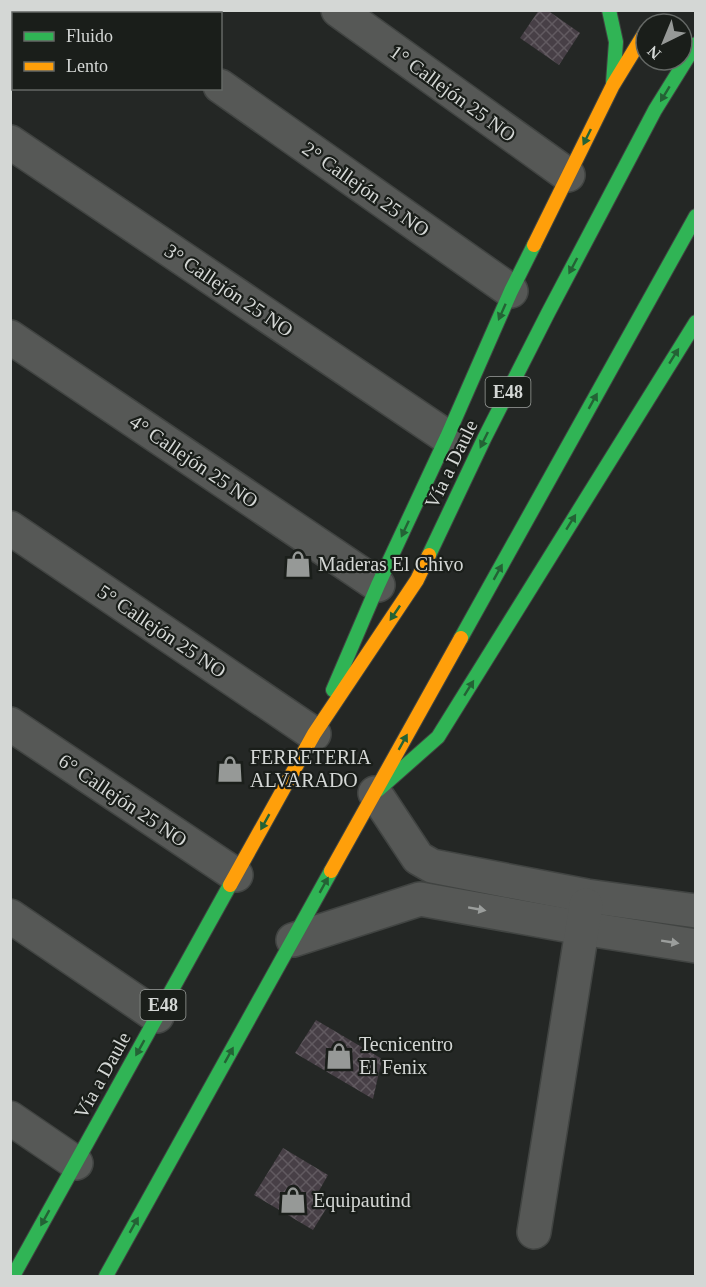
<svg xmlns="http://www.w3.org/2000/svg" width="706" height="1287" font-family="Georgia,serif">
  <style>
    .building { fill: url(#building-cross-hatch) }
    .lines { fill: none; stroke-linecap: round; stroke-linejoin: round }
    .street-casing { stroke: #414442; stroke-width: 36 }
    .fast-casing { stroke: #414442; stroke-width: 16 }
    .slow-casing { stroke: #414442; stroke-width: 16 }
    .street { stroke: #565856; stroke-width: 33 }
    .fast { stroke: #30b455; stroke-width: 14 }
    .slow { stroke: #ff9f0a; stroke-width: 14 }
    .oneway { fill: #246235 }
    .oneway2 { fill: #9b9e9c }
    .labels { text-anchor: middle; stroke-width: 4.5; stroke-linejoin: round; paint-order: stroke }
    .shield { fill: #1a1e1a; stroke: #9ca09d; stroke-width: 1.5 }
    .shield-label { font-size: 18px; font-weight: bold; fill: #d4d7d5 }
    .street-label { font-size: 20px; fill: #d4d7d5; stroke: #1a1e1a }
    .poi-label { font-size: 20px; fill: #d4d7d5; stroke: #1a1e1a; text-anchor: start }
  </style>
  <defs>
    <pattern id="building-cross-hatch" width="8" height="8" patternUnits="userSpaceOnUse" patternTransform="scale(1.5)"><rect width="8" height="8" fill="#473f46"/><path d="M0 0l8 8M0 8l8-8" fill="none" stroke="#615a60"/></pattern>
  </defs>
  <rect width="100%" height="100%" fill="#242725"/>
  <!-- building -->
  <g class="building">
    <path d="M539,10H547L580,33L559,65L520,38Z"/>
    <path d="M316,1020L382,1059L373,1099L295,1053Z"/>
    <path d="M283,1148L328,1175L316,1196L329,1204L313,1230L254,1195Z"/>
  </g>
  <g class="lines">
    <defs>
      <g id="street">
        <path d="M113,10L117,14"/>
        <path d="M338,10L568,175"/>
        <path d="M31,14L33,10"/>
        <path d="M10,55L14,49"/>
        <path d="M220,86L511,291"/>
        <path d="M10,142L447,437"/>
        <path d="M10,337L378,585"/>
        <path d="M10,528L314,734"/>
        <path d="M10,724L236,875"/>
        <path d="M375,793L418,858L432,866L587,896L696,911"/>
        <path d="M10,916L157,1016"/>
        <path d="M293,940L420,899L582,928L696,946"/>
        <path d="M10,1118L76,1163"/>
        <path d="M534,1232L586,905"/>
      </g>
      <g id="fast">
        <path d="M609,10L616,42L613,83"/>
        <path d="M429,555L484,439L548,313L655,110L696,44"/>
        <path d="M461,638L696,216"/>
        <path d="M333,690L378,585L447,437L511,291L534,245"/>
        <path d="M378,790L438,737L696,322"/>
        <path d="M13,1276L230,885"/>
        <path d="M106,1276L331,871"/>
      </g>
      <g id="slow">
        <path d="M534,245L613,85L646,31"/>
        <path d="M331,871L461,638"/>
        <path d="M230,885L314,734L417,580L429,555"/>
      </g>
    </defs>
    <!-- street casing -->
    <use href="#street" class="street-casing"/>
    <!-- fast casing -->
    <use href="#fast" class="fast-casing"/>
    <!-- slow casing -->
    <use href="#slow" class="slow-casing"/>
    <!-- street -->
    <use href="#street" class="street"/>
    <!-- fast -->
    <use href="#fast" class="fast"/>
    <!-- slow -->
    <use href="#slow" class="slow"/>
  </g>
  <!-- one-way arrows -->
  <defs><path id="oneway-solid" d="M-6-.8H1V-3.2L6.5 0L1 3.2V.8H-6Z" transform="scale(1.5)"/></defs>
  <g class="oneway">
    <use href="#oneway-solid" transform="translate(665 94) rotate(121)"/>
    <use href="#oneway-solid" transform="translate(587 137) rotate(116)"/>
    <use href="#oneway-solid" transform="translate(573 266) rotate(118)"/>
    <use href="#oneway-solid" transform="translate(502 312) rotate(114)"/>
    <use href="#oneway-solid" transform="translate(674 356) rotate(-58)"/>
    <use href="#oneway-solid" transform="translate(593 401) rotate(-61)"/>
    <use href="#oneway-solid" transform="translate(484 440) rotate(116)"/>
    <use href="#oneway-solid" transform="translate(571 522) rotate(-58)"/>
    <use href="#oneway-solid" transform="translate(405 529) rotate(115)"/>
    <use href="#oneway-solid" transform="translate(498 572) rotate(-61)"/>
    <use href="#oneway-solid" transform="translate(395 613) rotate(124)"/>
    <use href="#oneway-solid" transform="translate(469 688) rotate(-58)"/>
    <use href="#oneway-solid" transform="translate(403 742) rotate(-61)"/>
    <use href="#oneway-solid" transform="translate(265 822) rotate(119)"/>
    <use href="#oneway-solid" transform="translate(324 885) rotate(-61)"/>
    <use href="#oneway-solid" transform="translate(140 1048) rotate(119)"/>
    <use href="#oneway-solid" transform="translate(229 1055) rotate(-61)"/>
    <use href="#oneway-solid" transform="translate(45 1218) rotate(119)"/>
    <use href="#oneway-solid" transform="translate(134 1225) rotate(-61)"/>
  </g>
  <g class="oneway2">
    <use href="#oneway-solid" transform="translate(477 909) rotate(10)"/>
    <use href="#oneway-solid" transform="translate(670 942) rotate(9)"/>
  </g>
  <!-- icons -->
  <defs>
    <symbol id="shop-bare" viewBox="-9 -9 18 18"><path d="M-5-2.5h2.3a2.7 3.5 0 0 1 5.4 0H5L5.5 6h-11ZM-1.5-2.5h3a1.5 2.3 0 0 0-3 0Z" fill="#969997" stroke="#1a1e1a" stroke-width="2.5" paint-order="stroke"/></symbol>
  </defs>
  <g fill-rule="evenodd">
    <use href="#shop-bare" x="279" y="545" width="38" height="38"/>
    <use href="#shop-bare" x="211" y="750" width="38" height="38"/>
    <use href="#shop-bare" x="320" y="1037" width="38" height="38"/>
    <use href="#shop-bare" x="274" y="1181" width="38" height="38"/>
  </g>
  <g class="labels">
    <!-- shield labels -->
    <g class="shield">
      <rect x="485.5" y="377" width="45" height="30" rx="4.5"/>
      <rect x="140.5" y="990" width="45" height="30" rx="4.5"/>
    </g>
    <g class="shield-label">
      <text x="508" y="398">E48</text>
      <text x="163" y="1011">E48</text>
    </g>
    <!-- street labels -->
    <g class="street-label">
      <text transform="translate(453 93) rotate(36)" y="7">1° Callejón 25 NO</text>
      <text transform="translate(366 189) rotate(35)" y="7">2° Callejón 25 NO</text>
      <text transform="translate(229 290) rotate(34)" y="7">3° Callejón 25 NO</text>
      <text transform="translate(194 461) rotate(34)" y="7">4° Callejón 25 NO</text>
      <text transform="translate(451 464) rotate(-64)" y="7">Vía a Daule</text>
      <text transform="translate(162 631) rotate(34)" y="7">5° Callejón 25 NO</text>
      <text transform="translate(123 800) rotate(34)" y="7">6° Callejón 25 NO</text>
      <text transform="translate(102 1075) rotate(-61)" y="7">Vía a Daule</text>
    </g>
    <!-- poi labels -->
    <g class="poi-label">
      <text x="318" y="571">Maderas El Chivo</text>
      <text x="250" y="764">FERRETERIA<tspan x="250" dy="23">ALVARADO</tspan></text>
      <text x="359" y="1051">Tecnicentro<tspan x="359" dy="23">El Fenix</tspan></text>
      <text x="313" y="1207">Equipautind</text>
    </g>
  </g>
  <!-- border -->
  <rect width="706" height="1287" fill="none" stroke="#d4d7d5" stroke-width="24"/>
  <!-- legend -->
  <rect x="12" y="12" width="210" height="78" fill="#1a1e1a" stroke="#646865" stroke-width="1.5"/>
  <rect x="24" y="32" width="30" height="9" fill="#30b455" stroke="#646865" stroke-width="1.5"/>
  <text x="66" y="42" font-size="18" fill="#d4d7d5">Fluido</text>
  <rect x="24" y="62" width="30" height="9" fill="#ff9f0a" stroke="#646865" stroke-width="1.5"/>
  <text x="66" y="72" font-size="18" fill="#d4d7d5">Lento</text>
  <!-- north arrow -->
  <g transform="translate(664 42) rotate(223)"><circle r="28" fill="#1a1e1a" stroke="#646865" stroke-width="1.5"/>
  <path d="M0-4.5L10 22L0 15L-10 22Z" fill="#969997"/>
  <text y="-9" font-size="16" font-weight="bold" text-anchor="middle" fill="#d4d7d5">N</text>
  </g>
</svg>
